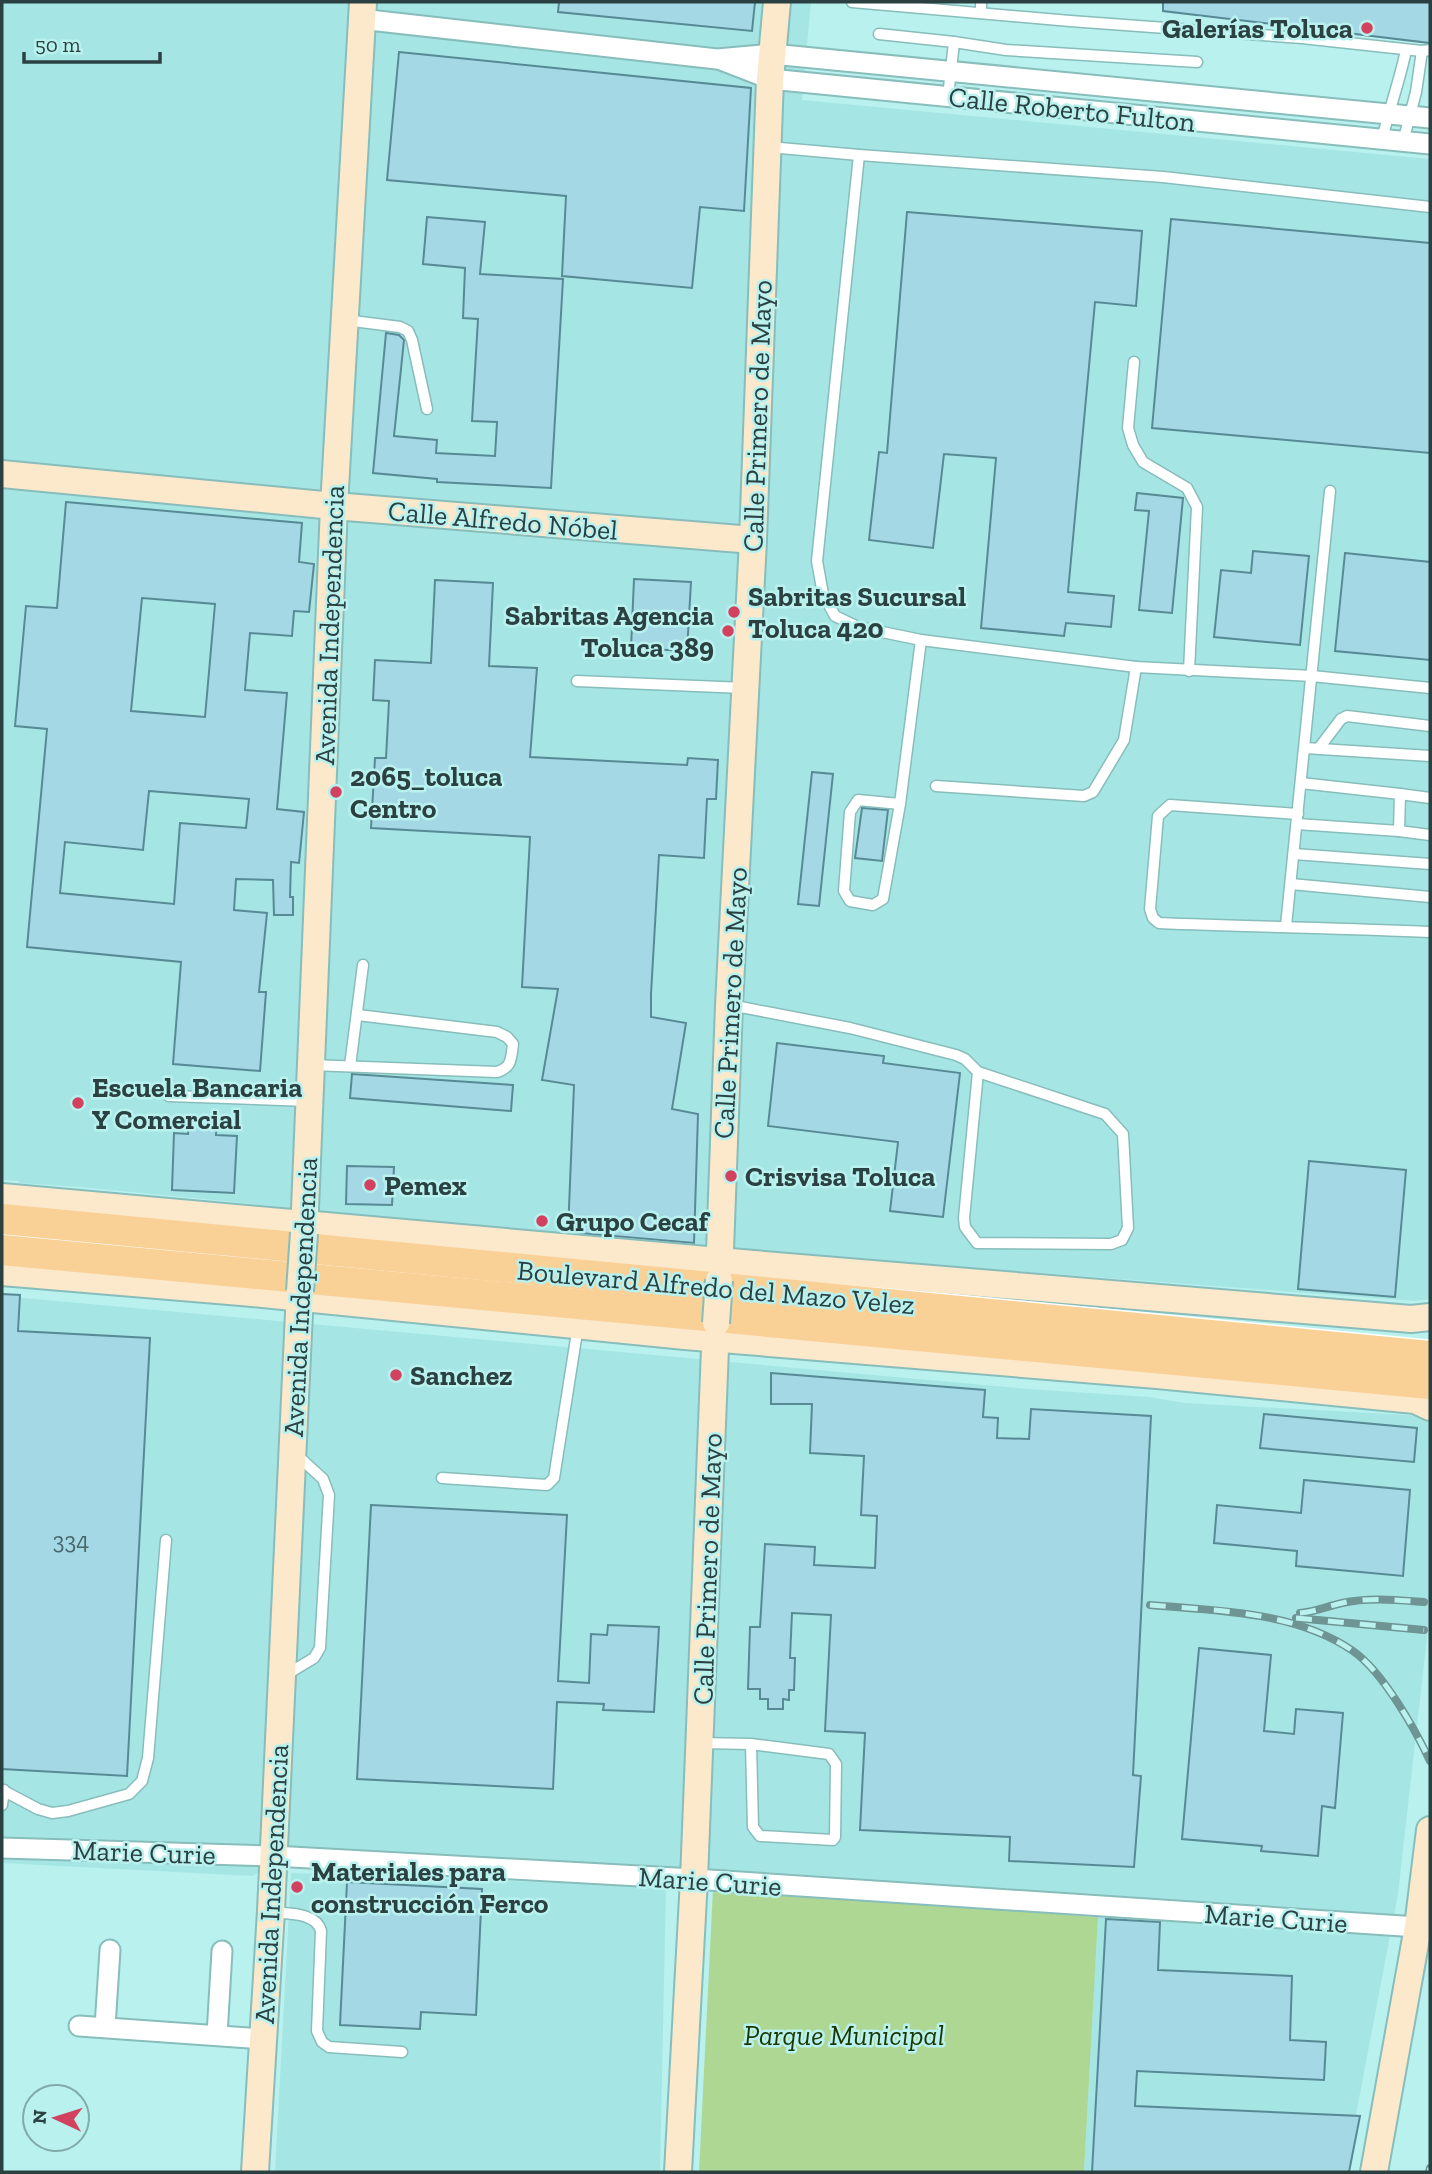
<svg xmlns="http://www.w3.org/2000/svg" width="1432" height="2174" font-family="'Zilla Slab',serif">
  <style>
    .built { fill: #a5e6e4 }
    .green { fill: #afd794 }
    .building { fill: #a4d8e4; stroke: #588a95; stroke-width: 2; fill-rule: evenodd }
    .lines { fill: none; stroke-linecap: round; stroke-linejoin: round }
    .lane-casing { stroke: #87bdbb; stroke-width: 13 }
    .street-casing { stroke: #87bdbb; stroke-width: 23 }
    .secondary-casing { stroke: #87bdbb; stroke-width: 30 }
    .primary-casing { stroke: #fff; stroke-width: 33 }
    .lane { stroke: #fff; stroke-width: 10 }
    .street { stroke: #fff; stroke-width: 19 }
    .secondary { stroke: #fce8ca; stroke-width: 26 }
    .primary { stroke: #f9d096; stroke-width: 30 }
    .rail-casing { stroke: #6e9493; stroke-width: 8 }
    .rail { stroke: #b9f1ef; stroke-width: 5; stroke-dasharray: 16; stroke-linecap: butt }
    .secondary-bridge-casing { stroke: #87bdbb; stroke-width: 30; stroke-linecap: butt }
    .secondary-bridge { stroke: #fce8ca; stroke-width: 26 }
    .poi-dot { fill: #d2425e; stroke: #b9f1ef; stroke-width: 2.5 }
    .labels { text-anchor: middle; stroke-width: 5; stroke-linejoin: round; paint-order: stroke }
    .number-label { font-size: 24px; fill: #49676a }
    .poi-label { font-size: 28px; font-weight: bold; fill: #2b4141; stroke: #b9f1ef; text-anchor: start }
    .street-label { font-size: 28px; fill: #2b4141; stroke: #b9f1ef }
    .park-label { font-size: 28px; font-style: italic; fill: #1b3800; stroke: #b9f1ef }
  </style>
  <rect width="100%" height="100%" fill="#b9f1ef"/>
  <!-- built -->
  <g class="built">
    <path d="M2,2H811L802,100L1430,159V1299L1415,1301L689,1247L80,1187L19,1183V1181L2,1180Z"/>
    <path d="M2,1296L1028,1389L1149,1397L1185,1403L1425,1416L1430,1427V1611L1398,1894L1345,2172H1084L1099,1894L273,1862L253,1876L2,1863Z"/>
    <path d="M291,1873L666,1887L660,2172H275Z"/>
  </g>
  <!-- green -->
  <path class="green" d="M713,1889L1098,1917L1084,2172H699Z"/>
  <!-- building -->
  <g class="building">
    <path d="M559,2H755L752,31L558,12Z"/>
    <path d="M1163,2H1430V43L1163,11Z"/>
    <path d="M399,52L751,88L744,211L700,207L692,288L562,276L566,196L387,180Z"/>
    <path d="M907,212L1142,231L1136,306L1095,302L1068,592L1114,596L1111,627L1066,623L1064,636L981,628L996,458L944,454L933,548L869,540L879,452L887,453Z"/>
    <path d="M427,217L485,222L480,274L563,279L551,488L437,482V479L373,473L386,333L399,335L404,340L394,436L437,440L436,453L495,456L497,422L472,421L478,319L463,318L465,268L423,264Z"/>
    <path d="M1171,219L1430,243V453L1152,428Z"/>
    <path d="M1137,493L1183,498L1172,613L1139,610L1149,511L1135,510Z"/>
    <path d="M66,502L302,523L299,562L314,564L309,612L294,611L292,636L250,633L245,690L287,693L277,809L304,812L299,863L291,862L290,897H293V915H274L273,880L236,879L234,910L267,913L259,992H266L260,1071L173,1064L181,962L27,947L47,729L15,726L26,606L57,608ZM142,598L215,604L205,717L131,711ZM149,791L249,799L246,828L180,823L174,904L60,893L65,842L143,850Z"/>
    <path d="M1253,551L1309,556L1300,645L1214,637L1221,570L1251,573Z"/>
    <path d="M1345,553L1430,562V660L1335,651Z"/>
    <path d="M634,579L691,582L687,651L631,648Z"/>
    <path d="M435,580L493,583L489,666L537,668L530,757L687,765L688,758L718,760L716,799H707L704,858L659,855L651,994V1017L686,1023L672,1109L698,1114L694,1243L568,1232L574,1085L542,1080L558,989L522,987L530,837L371,828L375,758H386L389,701L373,700L375,660L431,663Z"/>
    <path d="M812,772L833,774L819,906L798,904Z"/>
    <path d="M862,808L888,810L882,861L855,858Z"/>
    <path d="M777,1043L884,1056L883,1063L960,1073L943,1217L890,1211L898,1142L768,1126Z"/>
    <path d="M352,1074L513,1085L511,1111L350,1098Z"/>
    <path d="M189,1116L217,1117L216,1135L237,1136L234,1193L172,1190L174,1133L188,1134Z"/>
    <path d="M1309,1161L1406,1170L1395,1297L1298,1289Z"/>
    <path d="M347,1166L394,1167L392,1205L346,1204Z"/>
    <path d="M2,1294L20,1295L18,1331L150,1338L127,1776L2,1769Z"/>
    <path d="M771,1373L985,1390L983,1417L998,1418L997,1438L1029,1439L1031,1409L1151,1416L1133,1775L1141,1776L1134,1867L1009,1861L1010,1837L860,1830L865,1733L825,1731L831,1615L792,1613L790,1658H795L794,1690H789V1700L783,1699V1709H768V1699H760V1689H748L750,1627H760L765,1544L815,1547L814,1565L875,1568L877,1516L861,1515L864,1456L810,1453L812,1404H771Z"/>
    <path d="M1264,1414L1417,1428L1414,1462L1260,1448Z"/>
    <path d="M1304,1480L1410,1490L1403,1576L1296,1566L1297,1551L1214,1543L1217,1505L1301,1513Z"/>
    <path d="M371,1505L567,1515L558,1681L589,1683L591,1634L607,1635L608,1625L659,1627L654,1712L603,1710L604,1704L557,1702L553,1789L357,1779Z"/>
    <path d="M1199,1648L1271,1655L1264,1731L1294,1734L1296,1709L1343,1713L1335,1808L1322,1806L1318,1856L1261,1851L1262,1846L1182,1839Z"/>
    <path d="M347,1882L482,1889L476,2015L421,2012L420,2029L340,2025Z"/>
    <path d="M1106,1919L1160,1922L1158,1970L1292,1976L1290,2040L1326,2042L1324,2080L1137,2071L1135,2106L1360,2116L1349,2172H1092Z"/>
  </g>
  <g class="lines">
    <defs>
      <g id="lane">
        <path d="M852,2L1070,21L1302,38L1422,51L1430,50"/>
        <path d="M981,13V2"/>
        <path d="M879,34L954,42"/>
        <path d="M948,97L954,42L1006,50L1197,62"/>
        <path d="M1382,140C1389,109 1400,80 1406,50"/>
        <path d="M1403,142L1416,92L1422,51"/>
        <path d="M769,147L859,155L1163,177L1430,207"/>
        <path d="M859,155L817,561L823,594L835,616L858,627L921,640L1136,667L1312,676L1430,688"/>
        <path d="M345,320L400,327L408,331L412,340L427,409"/>
        <path d="M1134,362L1128,428L1133,445L1143,462L1187,488L1197,507L1189,671"/>
        <path d="M577,681L744,688"/>
        <path d="M1305,748L1430,756"/>
        <path d="M1319,748L1341,719L1347,716L1430,726"/>
        <path d="M936,786L1084,796L1093,792L1124,740L1136,667"/>
        <path d="M1400,794L1430,798"/>
        <path d="M900,804L858,800L850,812L844,891L850,901L873,905L883,899L900,804L921,640"/>
        <path d="M1298,814L1170,805L1158,816L1150,909L1153,918L1159,923C1249,927 1340,928 1430,932"/>
        <path d="M1297,824L1399,831L1400,794L1301,783"/>
        <path d="M1399,831L1430,835"/>
        <path d="M1294,854L1430,864"/>
        <path d="M1291,884L1430,897"/>
        <path d="M1286,926L1330,491"/>
        <path d="M730,1005L850,1028L956,1055L965,1059L978,1072L964,1218L965,1227L977,1243L1111,1244L1122,1240L1128,1228L1123,1134L1105,1114L978,1072"/>
        <path d="M311,1065L497,1072C512,1067 511,1059 513,1044L507,1037L497,1032L358,1015"/>
        <path d="M350,1066L363,965"/>
        <path d="M169,1096L309,1101"/>
        <path d="M442,1478L547,1485L554,1478L578,1326"/>
        <path d="M284,1676L314,1658L320,1648L329,1495L323,1479L298,1456"/>
        <path d="M700,1743L751,1744L829,1754L836,1764L835,1837L833,1840L760,1836L753,1827L751,1744"/>
        <path d="M2,1790L38,1809L52,1813L68,1811L129,1794L142,1781L148,1758L166,1540"/>
        <path d="M2,1805L4,1790"/>
        <path d="M271,1912C288,1914 316,1912 321,1931L317,2031L322,2042L329,2047L402,2052"/>
      </g>
      <g id="street">
        <path d="M360,19L717,59L772,54L1430,118"/>
        <path d="M721,60L770,79L1430,144"/>
        <path d="M2,1848L273,1856L694,1879L1418,1927"/>
        <path d="M79,2026L263,2039"/>
        <path d="M105,2027L110,1950"/>
        <path d="M217,2035L222,1951"/>
      </g>
      <g id="secondary">
        <path d="M2,474L334,506L753,540"/>
        <path d="M2,1197L718,1261L1411,1319L1430,1317"/>
        <path d="M304,1233L334,506L363,2"/>
        <path d="M2,1272L241,1292L685,1336L1157,1375L1415,1400L1430,1407"/>
        <path d="M719,1278L729,1005L753,540L770,79L777,2"/>
        <path d="M255,2172L271,1911L300,1291"/>
        <path d="M678,2172L694,1879L716,1323"/>
        <path d="M1374,2172L1418,1927L1430,1830"/>
      </g>
      <g id="primary">
        <path d="M2,1219L1430,1356"/>
        <path d="M2,1250L1430,1384"/>
      </g>
    </defs>
    <!-- lane casing -->
    <use href="#lane" class="lane-casing"/>
    <!-- street casing -->
    <use href="#street" class="street-casing"/>
    <!-- secondary casing -->
    <use href="#secondary" class="secondary-casing"/>
    <!-- primary casing -->
    <use href="#primary" class="primary-casing"/>
    <!-- lane -->
    <use href="#lane" class="lane"/>
    <!-- street -->
    <use href="#street" class="street"/>
    <!-- secondary -->
    <use href="#secondary" class="secondary"/>
    <!-- primary -->
    <use href="#primary" class="primary"/>
    <defs>
      <g id="rail">
        <path d="M1150,1605C1218,1611 1295,1611 1353,1651C1383,1672 1415,1729 1430,1761"/>
        <path d="M1300,1613C1315,1612 1328,1606 1342,1603C1369,1597 1397,1600 1424,1602"/>
        <path d="M1296,1618L1424,1630"/>
        <path d="M1429,2172L1430,2168"/>
      </g>
    </defs>
    <!-- rail casing -->
    <use href="#rail" class="rail-casing"/>
    <!-- rail -->
    <use href="#rail" class="rail"/>
    <defs>
      <g id="secondary-bridge">
        <path d="M300,1291L304,1233"/>
        <path d="M716,1323L719,1280"/>
      </g>
    </defs>
    <!-- secondary-bridge casing -->
    <use href="#secondary-bridge" class="secondary-bridge-casing"/>
    <!-- secondary-bridge -->
    <use href="#secondary-bridge" class="secondary-bridge"/>
  </g>
  <!-- markers -->
  <g class="poi-dot">
    <circle cx="1367" cy="28" r="7"/>
    <circle cx="734" cy="612" r="7"/>
    <circle cx="728" cy="631" r="7"/>
    <circle cx="336" cy="792" r="7"/>
    <circle cx="78" cy="1103" r="7"/>
    <circle cx="731" cy="1176" r="7"/>
    <circle cx="370" cy="1185" r="7"/>
    <circle cx="542" cy="1221" r="7"/>
    <circle cx="396" cy="1375" r="7"/>
    <circle cx="297" cy="1887" r="7"/>
  </g>
  <g class="labels">
    <!-- number labels -->
    <g class="number-label">
      <text x="71" y="1549">334</text>
    </g>
    <!-- poi labels -->
    <g class="poi-label">
      <text x="1353" y="38" text-anchor="end">Galerías Toluca</text>
      <text x="748" y="606">Sabritas Sucursal<tspan x="748" dy="32">Toluca 420</tspan></text>
      <text x="714" y="625" text-anchor="end">Sabritas Agencia<tspan x="714" dy="32">Toluca 389</tspan></text>
      <text x="350" y="786">2065_toluca<tspan x="350" dy="32">Centro</tspan></text>
      <text x="92" y="1097">Escuela Bancaria<tspan x="92" dy="32">Y Comercial</tspan></text>
      <text x="745" y="1186">Crisvisa Toluca</text>
      <text x="384" y="1195">Pemex</text>
      <text x="556" y="1231">Grupo Cecaf</text>
      <text x="410" y="1385">Sanchez</text>
      <text x="311" y="1881">Materiales para<tspan x="311" dy="32">construcción Ferco</tspan></text>
    </g>
    <!-- street labels -->
    <g class="street-label">
      <text transform="translate(1072 109) rotate(6)" y="10">Calle Roberto Fulton</text>
      <text transform="translate(757 416) rotate(-88)" y="10">Calle Primero de Mayo</text>
      <text transform="translate(503 520) rotate(5)" y="10">Calle Alfredo Nóbel</text>
      <text transform="translate(329 625) rotate(-88)" y="10">Avenida Independencia</text>
      <text transform="translate(730 1003) rotate(-87)" y="10">Calle Primero de Mayo</text>
      <text transform="translate(716 1287) rotate(5)" y="10">Boulevard Alfredo del Mazo Velez</text>
      <text transform="translate(300 1297) rotate(-87)" y="10">Avenida Independencia</text>
      <text transform="translate(707 1569) rotate(-88)" y="10">Calle Primero de Mayo</text>
      <text transform="translate(144 1852) rotate(2)" y="10">Marie Curie</text>
      <text transform="translate(710 1881) rotate(4)" y="10">Marie Curie</text>
      <text transform="translate(271 1884) rotate(-87)" y="10">Avenida Independencia</text>
      <text transform="translate(1276 1918) rotate(4)" y="10">Marie Curie</text>
    </g>
    <!-- park labels -->
    <g class="park-label">
      <text x="844" y="2045">Parque Municipal</text>
    </g>
  </g>
  <!-- border -->
  <rect width="1432" height="2174" fill="none" stroke="#2b4141" stroke-width="7"/>
  <!-- north arrow -->
  <g transform="translate(56 2118) rotate(274)"><circle r="33" fill="#b9f1ef" stroke="#80aba9" stroke-width="2"/>
  <path d="M0-5L12 26L0 18L-12 26Z" fill="#d2425e"/>
  <text y="-10" font-size="19" font-weight="bold" text-anchor="middle" fill="#2b4141">N</text>
  </g>
  <!-- scale -->
  <path d="M24 52v10h136v-10" fill="none" stroke="#2b4141" stroke-width="3.5"/>
  <text x="35" y="52" font-size="21" fill="#2b4141" stroke="#b9f1ef" stroke-width="5" paint-order="stroke">50 m</text>
</svg>
